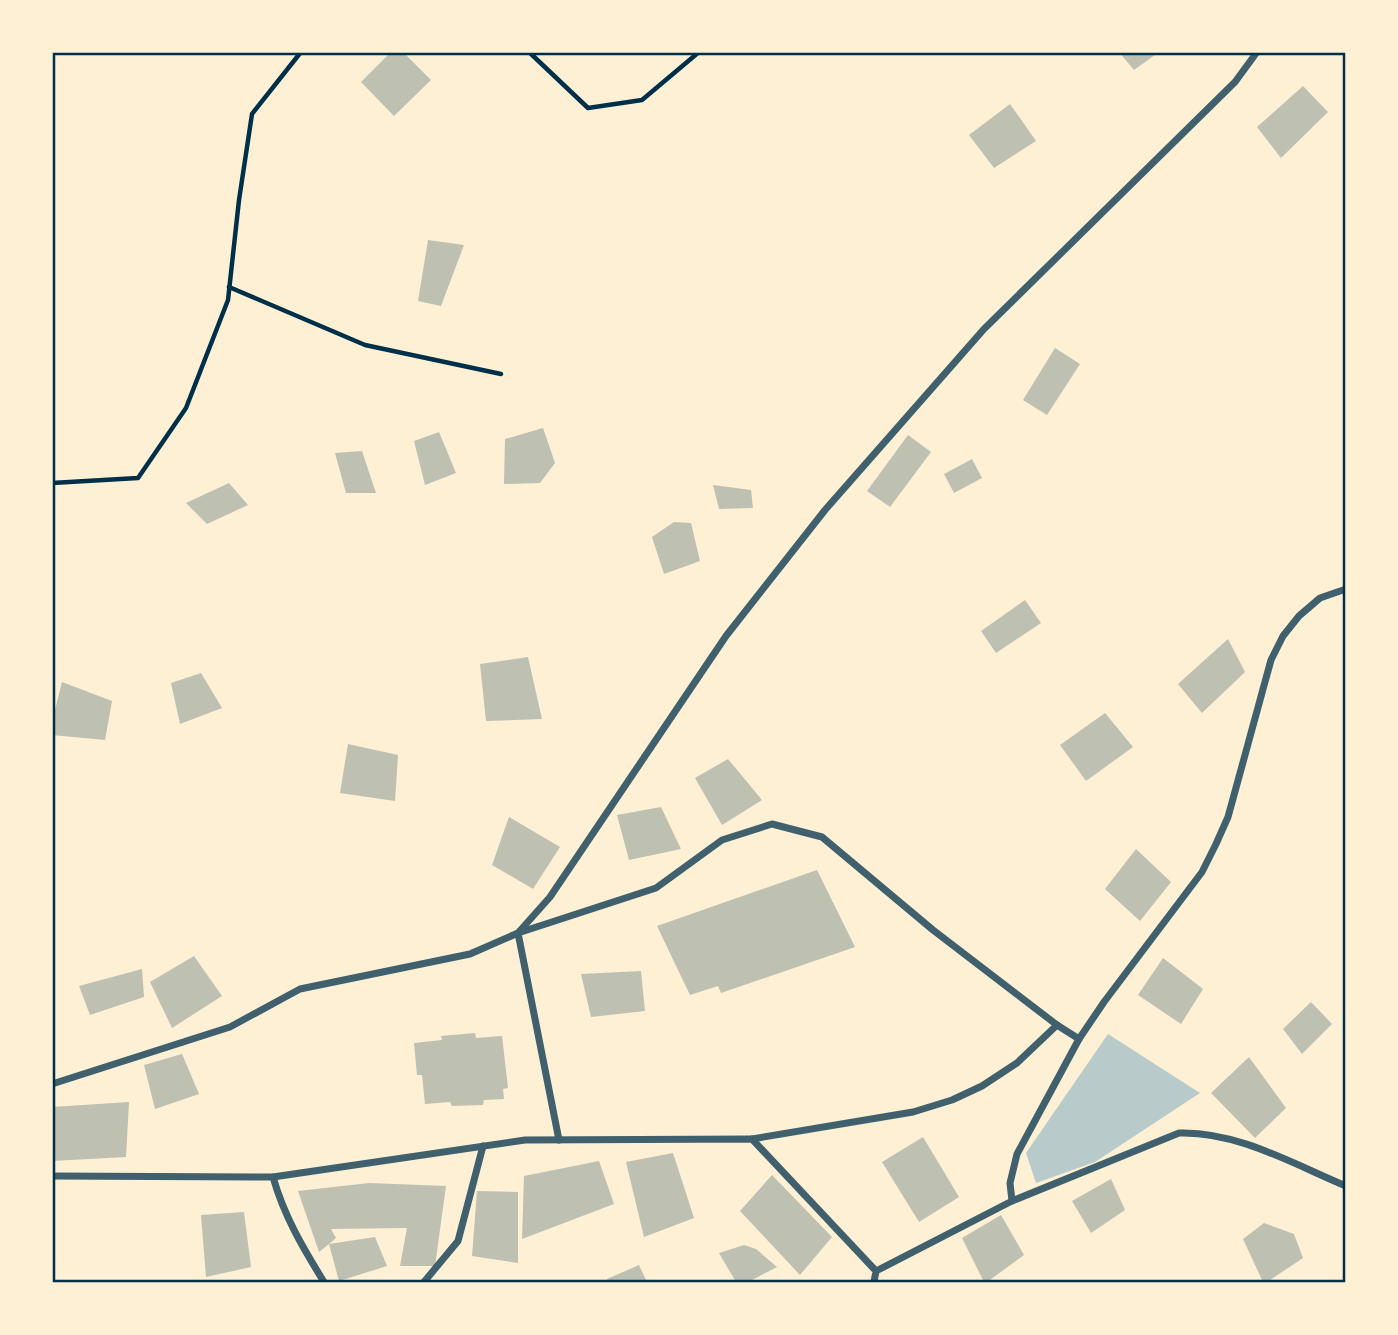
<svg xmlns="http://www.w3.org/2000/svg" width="1398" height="1335" font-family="Karla,sans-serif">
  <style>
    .green { fill: #b9caca }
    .building { fill: #bec0b2 }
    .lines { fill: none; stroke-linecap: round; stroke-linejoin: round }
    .path { stroke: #003049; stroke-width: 4.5 }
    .minor { stroke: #3f606c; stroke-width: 7 }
    .neatline { fill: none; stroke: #003049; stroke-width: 2.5 }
  </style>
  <rect width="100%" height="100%" fill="#fdf0d5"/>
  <!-- green -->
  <path class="green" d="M1108,1034L1200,1093L1095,1162L1036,1183L1026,1153Z"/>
  <!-- building -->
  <g class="building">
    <path d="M391,52H403L431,80L394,116L361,82Z"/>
    <path d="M1119,52H1159L1134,70Z"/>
    <path d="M1303,86L1328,112L1281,158L1257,127Z"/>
    <path d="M1010,104L1036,141L994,168L969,135Z"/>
    <path d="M428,240L464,245L441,306L418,301Z"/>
    <path d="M1055,348L1080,364L1047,415L1023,400Z"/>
    <path d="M543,428L555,463L540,483L504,484L505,439Z"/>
    <path d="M439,432L456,473L425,485L414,441Z"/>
    <path d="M908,435L931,452L890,507L867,491Z"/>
    <path d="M362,451L376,493H346L335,453Z"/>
    <path d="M972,459L982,478L954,493L944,474Z"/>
    <path d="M229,483L248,505L207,524L186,503Z"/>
    <path d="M713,485L751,490L753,508L719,509Z"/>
    <path d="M674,522L691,523L700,561L664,574L652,537Z"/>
    <path d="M1025,600L1041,623L996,653L981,631Z"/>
    <path d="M1228,639L1245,672L1202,713L1178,684Z"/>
    <path d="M528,657L542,719L486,721L480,664Z"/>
    <path d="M201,673L222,708L180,724L171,683Z"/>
    <path d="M62,682L112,701L105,740L52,735V722Z"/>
    <path d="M1105,713L1133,747L1086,781L1060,745Z"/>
    <path d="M348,744L398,755L395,801L340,793Z"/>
    <path d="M728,759L762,800L722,825L695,778Z"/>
    <path d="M661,807L681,849L629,860L617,815Z"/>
    <path d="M509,817L560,847L533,889L492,865Z"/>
    <path d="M1136,849L1171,882L1140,921L1105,889Z"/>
    <path d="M817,870L855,947L721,993L718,986L690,995L657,926Z"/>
    <path d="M194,956L222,996L172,1028L150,982Z"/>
    <path d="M1163,958L1203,989L1181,1024L1138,995Z"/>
    <path d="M142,969L144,997L90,1015L79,986Z"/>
    <path d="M641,971L645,1011L591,1017L581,974Z"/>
    <path d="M1311,1002L1332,1024L1302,1054L1283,1029Z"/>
    <path d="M475,1033L476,1038L502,1036L508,1088L503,1089L504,1099L484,1100L483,1105L452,1106L450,1102L425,1104L422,1075H417L414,1043L442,1040L441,1036Z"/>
    <path d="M182,1054L199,1094L155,1109L144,1065Z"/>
    <path d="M1249,1057L1286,1108L1255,1138L1211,1093Z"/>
    <path d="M129,1102L126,1157L52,1161V1107Z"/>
    <path d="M923,1137L959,1197L919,1222L882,1162Z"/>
    <path d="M673,1153L694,1218L644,1237L626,1162Z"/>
    <path d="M599,1161L614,1204L522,1239L524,1176Z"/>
    <path d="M772,1175L832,1237L800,1275L740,1211Z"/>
    <path d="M1111,1179L1125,1210L1091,1233L1072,1201Z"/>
    <path d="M369,1183L446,1186L435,1266H400L407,1228L331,1229L336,1238L329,1244L375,1237L387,1266L339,1281L329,1244L319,1252L298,1191Z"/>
    <path d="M477,1191L518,1192V1263L472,1256Z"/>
    <path d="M244,1212L251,1267L206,1277L201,1215Z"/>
    <path d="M1001,1215L1024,1255L987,1282H984L962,1238Z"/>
    <path d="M1264,1223L1294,1234L1303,1258L1267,1282H1263L1243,1239Z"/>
    <path d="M744,1245L756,1249L777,1267L748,1282H736L719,1253Z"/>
    <path d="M639,1265L647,1282H608L607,1279Z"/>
  </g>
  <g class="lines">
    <!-- path -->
    <g class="path">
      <path d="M529,52L588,108L642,100L699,52"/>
      <path d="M229,287L365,345L501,374"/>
      <path d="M52,483L138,478L186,408L228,300L239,200L252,114L301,52"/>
    </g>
    <!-- minor -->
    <g class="minor">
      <path d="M52,1084L230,1027L300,989L470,954L518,933L550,897L726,636L825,510L984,329L1235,82L1257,52"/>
      <path d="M752,1139L913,1112L952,1100L982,1086L1017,1063L1057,1025"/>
      <path d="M559,1140L518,933L656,888L722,840L772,824L822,837L933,930L1057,1025L1079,1039"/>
      <path d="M52,1176L273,1177L525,1140L752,1139L876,1271L874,1282"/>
      <path d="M273,1177C284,1216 303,1248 324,1282"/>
      <path d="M1012,1201L1010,1183L1017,1154L1079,1039L1104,1002L1202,872L1216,844L1228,817L1271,660L1283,636L1299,616L1320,598L1346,589"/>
      <path d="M876,1271L1012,1201L1179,1133C1237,1131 1293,1164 1346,1186"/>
      <path d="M424,1282L458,1241L483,1146"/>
    </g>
  </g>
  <!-- border -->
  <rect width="1398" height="1335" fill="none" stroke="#fdf0d5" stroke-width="108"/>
  <rect x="54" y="54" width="1290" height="1227" class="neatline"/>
</svg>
